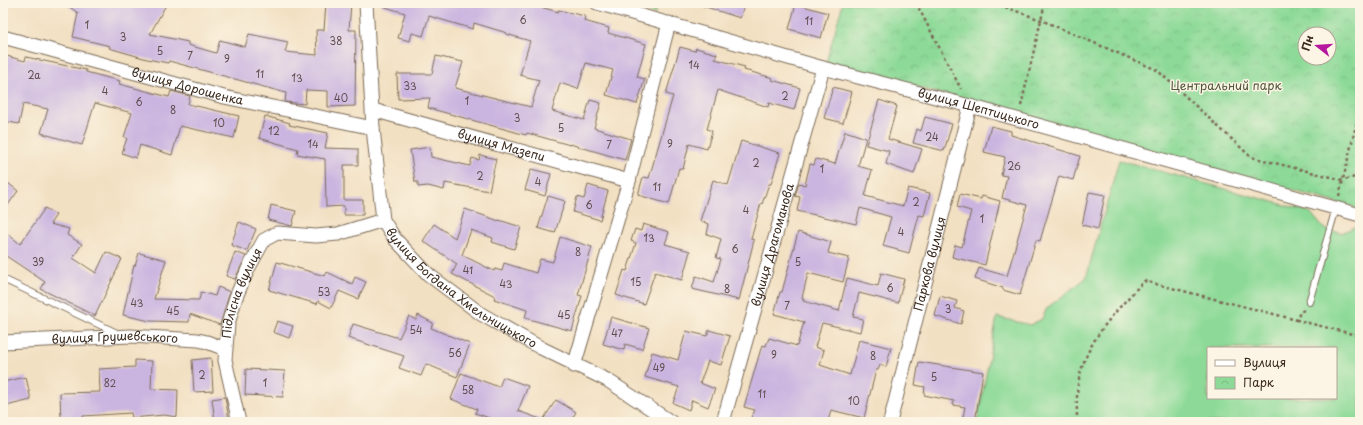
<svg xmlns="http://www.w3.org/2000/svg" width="1363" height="425" font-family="'Playpen Sans',sans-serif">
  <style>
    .park { fill: url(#park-crowns); stroke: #64825b; fill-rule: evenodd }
    .garden { fill: #8dda98; stroke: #64825b; fill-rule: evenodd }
    .building { fill: #cab5e0 }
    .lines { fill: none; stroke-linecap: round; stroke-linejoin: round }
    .lane-casing { stroke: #7b6a57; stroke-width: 8 }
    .street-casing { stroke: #7b6a57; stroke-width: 15 }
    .path { stroke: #7b6a57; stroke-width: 2.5; stroke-dasharray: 3 3; stroke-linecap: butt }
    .lane { stroke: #fff; stroke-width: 6 }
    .street { stroke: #fff; stroke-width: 13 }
    .labels { text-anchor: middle; stroke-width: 3; stroke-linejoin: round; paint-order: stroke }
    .number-label { font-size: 10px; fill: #5f4d4e }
    .street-label { font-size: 12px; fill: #3b2a1e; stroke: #fcf5e5 }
    .park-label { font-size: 12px; fill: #50563c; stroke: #fcf5e5 }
  </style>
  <defs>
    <pattern id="park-crowns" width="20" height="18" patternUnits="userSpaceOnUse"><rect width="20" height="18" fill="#8dda98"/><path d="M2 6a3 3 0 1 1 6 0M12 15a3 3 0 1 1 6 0" fill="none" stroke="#7bbb83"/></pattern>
  </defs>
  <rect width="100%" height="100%" fill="#fcf5e5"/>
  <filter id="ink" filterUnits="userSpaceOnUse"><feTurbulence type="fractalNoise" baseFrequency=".025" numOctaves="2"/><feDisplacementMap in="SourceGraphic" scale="8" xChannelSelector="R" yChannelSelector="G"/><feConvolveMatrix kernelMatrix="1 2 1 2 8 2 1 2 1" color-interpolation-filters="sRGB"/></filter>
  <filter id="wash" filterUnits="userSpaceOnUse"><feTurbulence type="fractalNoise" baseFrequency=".012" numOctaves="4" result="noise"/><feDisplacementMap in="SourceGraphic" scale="16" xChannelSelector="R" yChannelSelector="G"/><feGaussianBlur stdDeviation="0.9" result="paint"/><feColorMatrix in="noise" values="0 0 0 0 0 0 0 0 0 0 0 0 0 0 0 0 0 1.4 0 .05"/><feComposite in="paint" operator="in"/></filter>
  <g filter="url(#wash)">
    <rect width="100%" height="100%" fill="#f2e0c2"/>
    <!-- park -->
    <g class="park">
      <path d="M617,3H658L655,14Z"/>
      <path d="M843,3H1360V209L826,62ZM1305,34H1329V58H1305Z"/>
    </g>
    <!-- garden -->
    <path class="garden" d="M1119,160L1310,212L1324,229L1341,233L1357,226H1360V422H977L997,317L1030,325L1042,319L1047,308L1086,278ZM1208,348H1336V398H1208Z"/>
    <g id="blocks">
      <!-- building -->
      <g class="building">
        <path d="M64,3H167L150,34L188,42V45L216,53L220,40L245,47L249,34L288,42L285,52L317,55L316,30H324L326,3H351L349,30H356L355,106L328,107V91L306,90L305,104L285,102L286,93L169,61L168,63L147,59L109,48L110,46L73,37L78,13Z"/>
        <path d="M382,3H527L558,12V10L585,16L584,21L609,28L608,33L646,44L637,77L645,79L637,104L606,95L613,70L586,63L578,89L560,83L552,111L584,120L590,100L601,103L594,128L631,139L625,160L570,144V145L527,133L526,135L428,108L430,98L398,99L397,74H432L436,56L463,62L455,88L531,107L539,80L520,75L530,41L506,34L507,33L474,23L473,29L429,16L423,36L412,33L410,41L398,38L405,13L382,6Z"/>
        <path d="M700,3H745L740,18L700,5Z"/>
        <path d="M796,4L828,13L821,38L789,29Z"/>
        <path d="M680,47L695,51L696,48L717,54L715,59L745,67L744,70L773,78L772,80L800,88L794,110L769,103L768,107L718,90L707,129L712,131L707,149L689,144L683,169L679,168L669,204L638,195L643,177L649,178L673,96L666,94Z"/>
        <path d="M3,55L25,61L26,57L86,70V72L120,81L119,84L169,97L171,91L190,96L188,104L239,116L234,138L180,126L172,155L140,145L136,158L122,153L127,138L124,137L132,113L95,103L82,145L41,133L48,109L23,104L19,124L3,121Z"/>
        <path d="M833,87L852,92L843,123L824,118Z"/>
        <path d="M879,100L897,106L888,139L922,149L914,174L886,164L889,151L866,145Z"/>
        <path d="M265,116L290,123L289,125L328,133L325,148L358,149V165H344V200H363V215H344V206L326,207L325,159L297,154L298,149L259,138Z"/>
        <path d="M925,117L952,124L944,151L913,143L917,129L921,131Z"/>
        <path d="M991,126L1011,131V135L1080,156L1073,180L1059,176L1040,241L1036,240L1020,295L1003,290V288L975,279L979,268L1007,276L1027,205L1002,198L1007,176L1001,175L1005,157L984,152Z"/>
        <path d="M845,131L866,138L858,166L872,170L865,196L903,206L908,188L930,193L924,216L919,215L909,253L883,246L891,217L860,208L856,224L797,211L800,197L795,196L799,183L805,185L810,164L814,165L816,159L835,164Z"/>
        <path d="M741,141L780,153L771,184H769L762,204L761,203L751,239L754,240L739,300L692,289L696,276L714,282L721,259L716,258L721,239L707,234L709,224L700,221L713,180L728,185Z"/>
        <path d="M430,147L431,157L470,166L472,158L479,160L480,155L496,159L489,191L445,183L444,190L428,186L418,187V182H415L410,150Z"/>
        <path d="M531,169L551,174L545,196L525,190Z"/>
        <path d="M3,179L18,191L3,212Z"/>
        <path d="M588,185L608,191L600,220L573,212L577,197L584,199Z"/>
        <path d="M1089,192L1105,195L1098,229L1082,225Z"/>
        <path d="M960,194L981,199L982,196L1000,201L985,265L952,257L955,245L962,247L971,211L957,207Z"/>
        <path d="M548,196L565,201L555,233L538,228Z"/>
        <path d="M271,205L296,211L292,226L268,220Z"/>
        <path d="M45,208L56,215L50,224L69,229L67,235L82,244L73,258L96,273L106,252L122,259L95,316L41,289L45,282L3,254V230L20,244Z"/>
        <path d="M465,209L499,221V220L521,227L514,249L492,242L493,238L471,230L462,255L494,271L495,269L502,271L504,263L536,273L540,259L553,262L560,237L592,247L578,295L582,296L572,331L525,318L527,310L494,299L495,296L452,274L457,264L423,241L434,224L455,238Z"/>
        <path d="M239,222L256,229L247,251L231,245Z"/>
        <path d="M643,224L669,232L665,244L690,251L682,280L655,272L644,304L616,295L624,270L627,271L636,243L631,241L635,229L641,231Z"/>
        <path d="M798,232L831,242L828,253L849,258L843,282L808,273L802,298H804L803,301L839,311L847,278L878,286L881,273L904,279L898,303L859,293L853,317L863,319L860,332L822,323L815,347L824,350L820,365L850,375L859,340L891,348L886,367L880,365L878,370H876L864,418L831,410L828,422H749L755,410L744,407L762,345L766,346L769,338L797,346L804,322L774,314L780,292H782Z"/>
        <path d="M235,252L246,256L235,279L226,276Z"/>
        <path d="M139,253L166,260L154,299L199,300L201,292L215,296L218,287L230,292L220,325L190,314L189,322L150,321L123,315L134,265L135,266Z"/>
        <path d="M277,262L325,276L327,272L352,284L355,277L366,282L358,299L339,291L331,308L318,301L317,304L269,290Z"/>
        <path d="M940,296L957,301L955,308L964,311L961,324L935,316Z"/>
        <path d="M418,315L433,323L431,328L470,344L457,377L426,364L421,376L399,368L404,356L348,338L353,324L399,338L409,316L416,320Z"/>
        <path d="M611,317L649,328L642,349L625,344L624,350L603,344Z"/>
        <path d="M277,321L293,326L289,338L273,332Z"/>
        <path d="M709,330L730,336L721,365L708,361L700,383L715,389L708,407L692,400L689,410L673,403L679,387L645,377L652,352L678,360L686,331L707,336Z"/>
        <path d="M211,358L213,391L194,392L192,360Z"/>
        <path d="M135,360L152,361L151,389L178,390L177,417L164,415L132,418L131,413L83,416L84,421H61L60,393L100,392L99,369L135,367Z"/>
        <path d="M919,362L983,372L975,422H962L965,407L953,405L954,401L924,395L925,387L915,385Z"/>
        <path d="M246,369L285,371L283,397L245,395Z"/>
        <path d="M461,373L499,387L503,377L528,386L518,411L543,420L556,400L576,412L570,422H501L475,413L477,409L451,399Z"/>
        <path d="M26,377L31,400L6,406L3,395V382Z"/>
        <path d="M225,397L229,419L215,421L212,399Z"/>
      </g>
    </g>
  </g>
  <g filter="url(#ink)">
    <use href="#blocks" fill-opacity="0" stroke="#7b6a57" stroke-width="1"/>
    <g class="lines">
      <defs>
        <g id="lane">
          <path d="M3,279L119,334"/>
          <path d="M1309,302L1336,208"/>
        </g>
        <g id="street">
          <path id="s1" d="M366,3L373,128L383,220L395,239L429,275L481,314L541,348L607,380L671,422"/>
          <path id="s2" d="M597,3L823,68L970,106L1360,215"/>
          <path id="s3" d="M3,37L224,97L373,128"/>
          <path id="s4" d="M373,110L629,181"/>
          <path id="s5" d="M3,342L130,336L198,340L207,342L225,349"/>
          <path d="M574,366L629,181L669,23"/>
          <path id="s6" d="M239,422L225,360L228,324L236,297L248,269L264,240L277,233L316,236L338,234L383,220"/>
          <path id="s7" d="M723,422L823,68"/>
          <path id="s8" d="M890,422L970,106"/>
        </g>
      </defs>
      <!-- lane casing -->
      <use href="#lane" class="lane-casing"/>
      <!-- street casing -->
      <use href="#street" class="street-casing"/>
      <!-- path -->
      <g class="path">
        <path d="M916,3L961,89"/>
        <path d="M994,3L1041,20L1157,70L1251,157L1343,180L1360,176"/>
        <path d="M1021,106L1045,3"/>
        <path d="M1339,196L1360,109"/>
        <path d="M1304,310L1300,312L1297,320L1360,336"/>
        <path d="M1077,422C1077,408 1076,393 1079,379C1087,339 1117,310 1144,281L1297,320"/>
      </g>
      <!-- lane -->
      <use href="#lane" class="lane"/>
      <!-- street -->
      <use href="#street" class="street"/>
    </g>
  </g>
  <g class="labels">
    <!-- number labels -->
    <g class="number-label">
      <text x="523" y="24">6</text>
      <text x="809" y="25">11</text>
      <text x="87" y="29">1</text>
      <text x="123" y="41">3</text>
      <text x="336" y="45">38</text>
      <text x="160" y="55">5</text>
      <text x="190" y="60">7</text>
      <text x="227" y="63">9</text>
      <text x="694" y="69">14</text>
      <text x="260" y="78">11</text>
      <text x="34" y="79">2а</text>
      <text x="297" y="82">13</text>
      <text x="410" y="90">33</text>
      <text x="105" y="95">4</text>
      <text x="785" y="100">2</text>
      <text x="341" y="102">40</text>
      <text x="467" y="105">1</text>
      <text x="139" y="106">6</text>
      <text x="173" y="114">8</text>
      <text x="517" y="122">3</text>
      <text x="219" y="127">10</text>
      <text x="561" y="132">5</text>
      <text x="274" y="135">12</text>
      <text x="932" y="141">24</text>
      <text x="313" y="148">14</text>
      <text x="670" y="148">9</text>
      <text x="609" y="149">7</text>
      <text x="756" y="167">2</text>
      <text x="1014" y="170">26</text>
      <text x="822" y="173">1</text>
      <text x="480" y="180">2</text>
      <text x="538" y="186">4</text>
      <text x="657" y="191">11</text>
      <text x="916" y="206">2</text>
      <text x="589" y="209">6</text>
      <text x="746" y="214">4</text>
      <text x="982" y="223">1</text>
      <text x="901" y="236">4</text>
      <text x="649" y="242">13</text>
      <text x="735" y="253">6</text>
      <text x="578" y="256">8</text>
      <text x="38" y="266">39</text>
      <text x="798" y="266">5</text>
      <text x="468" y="274">41</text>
      <text x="636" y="286">15</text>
      <text x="506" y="288">43</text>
      <text x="890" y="292">6</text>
      <text x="727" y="293">8</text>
      <text x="324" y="296">53</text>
      <text x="137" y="307">43</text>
      <text x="787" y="310">7</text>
      <text x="948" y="313">3</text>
      <text x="173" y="315">45</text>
      <text x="564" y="319">45</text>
      <text x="416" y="334">54</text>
      <text x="617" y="337">47</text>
      <text x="455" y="357">56</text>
      <text x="774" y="359">9</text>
      <text x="873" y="360">8</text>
      <text x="659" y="372">49</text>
      <text x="202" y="379">2</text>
      <text x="934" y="381">5</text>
      <text x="110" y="387">82</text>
      <text x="265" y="387">1</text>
      <text x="468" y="394">58</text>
      <text x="762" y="398">11</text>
      <text x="854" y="405">10</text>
    </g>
    <!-- street labels -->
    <g class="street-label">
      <text dy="4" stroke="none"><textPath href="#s3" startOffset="191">вулиця Дорошенка</textPath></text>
      <text dy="4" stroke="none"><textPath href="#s2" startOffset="396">вулиця Шептицького</textPath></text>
      <text dy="4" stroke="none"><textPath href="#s4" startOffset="133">вулиця Мазепи</textPath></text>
      <text dy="4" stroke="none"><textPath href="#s7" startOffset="184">вулиця Драгоманова</textPath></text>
      <text dy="4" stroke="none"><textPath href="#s8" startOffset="163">Паркова вулиця</textPath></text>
      <text dy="4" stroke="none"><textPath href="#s1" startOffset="323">вулиця Богдана Хмельницького</textPath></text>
      <text dy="4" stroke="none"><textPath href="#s6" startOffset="133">Підлісна вулиця</textPath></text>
      <text dy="4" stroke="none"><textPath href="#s5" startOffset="112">вулиця Грушевського</textPath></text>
    </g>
    <!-- park labels -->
    <g class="park-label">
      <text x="1226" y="90">Центральний парк</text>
    </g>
  </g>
  <!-- margin -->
  <rect width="1363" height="425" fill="none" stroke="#fcf5e5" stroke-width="16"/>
  <!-- legend -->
  <rect x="1207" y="347" width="130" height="52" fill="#fcf5e5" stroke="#afa495"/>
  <rect x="1215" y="360" width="20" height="6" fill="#ffffff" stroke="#afa495"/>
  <text x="1243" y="367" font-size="12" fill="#3b2a1e">Вулиця</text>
  <rect x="1215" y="377" width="20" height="12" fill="url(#park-crowns)" stroke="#afa495"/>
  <text x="1243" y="387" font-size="12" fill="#3b2a1e">Парк</text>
  <!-- north arrow -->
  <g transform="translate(1317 46) rotate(287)"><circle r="19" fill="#fcf5e5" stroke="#afa495"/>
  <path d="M0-3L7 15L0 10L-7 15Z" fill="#b5179e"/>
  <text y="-6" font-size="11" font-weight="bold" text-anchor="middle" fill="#3b2a1e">Пн</text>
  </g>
</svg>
